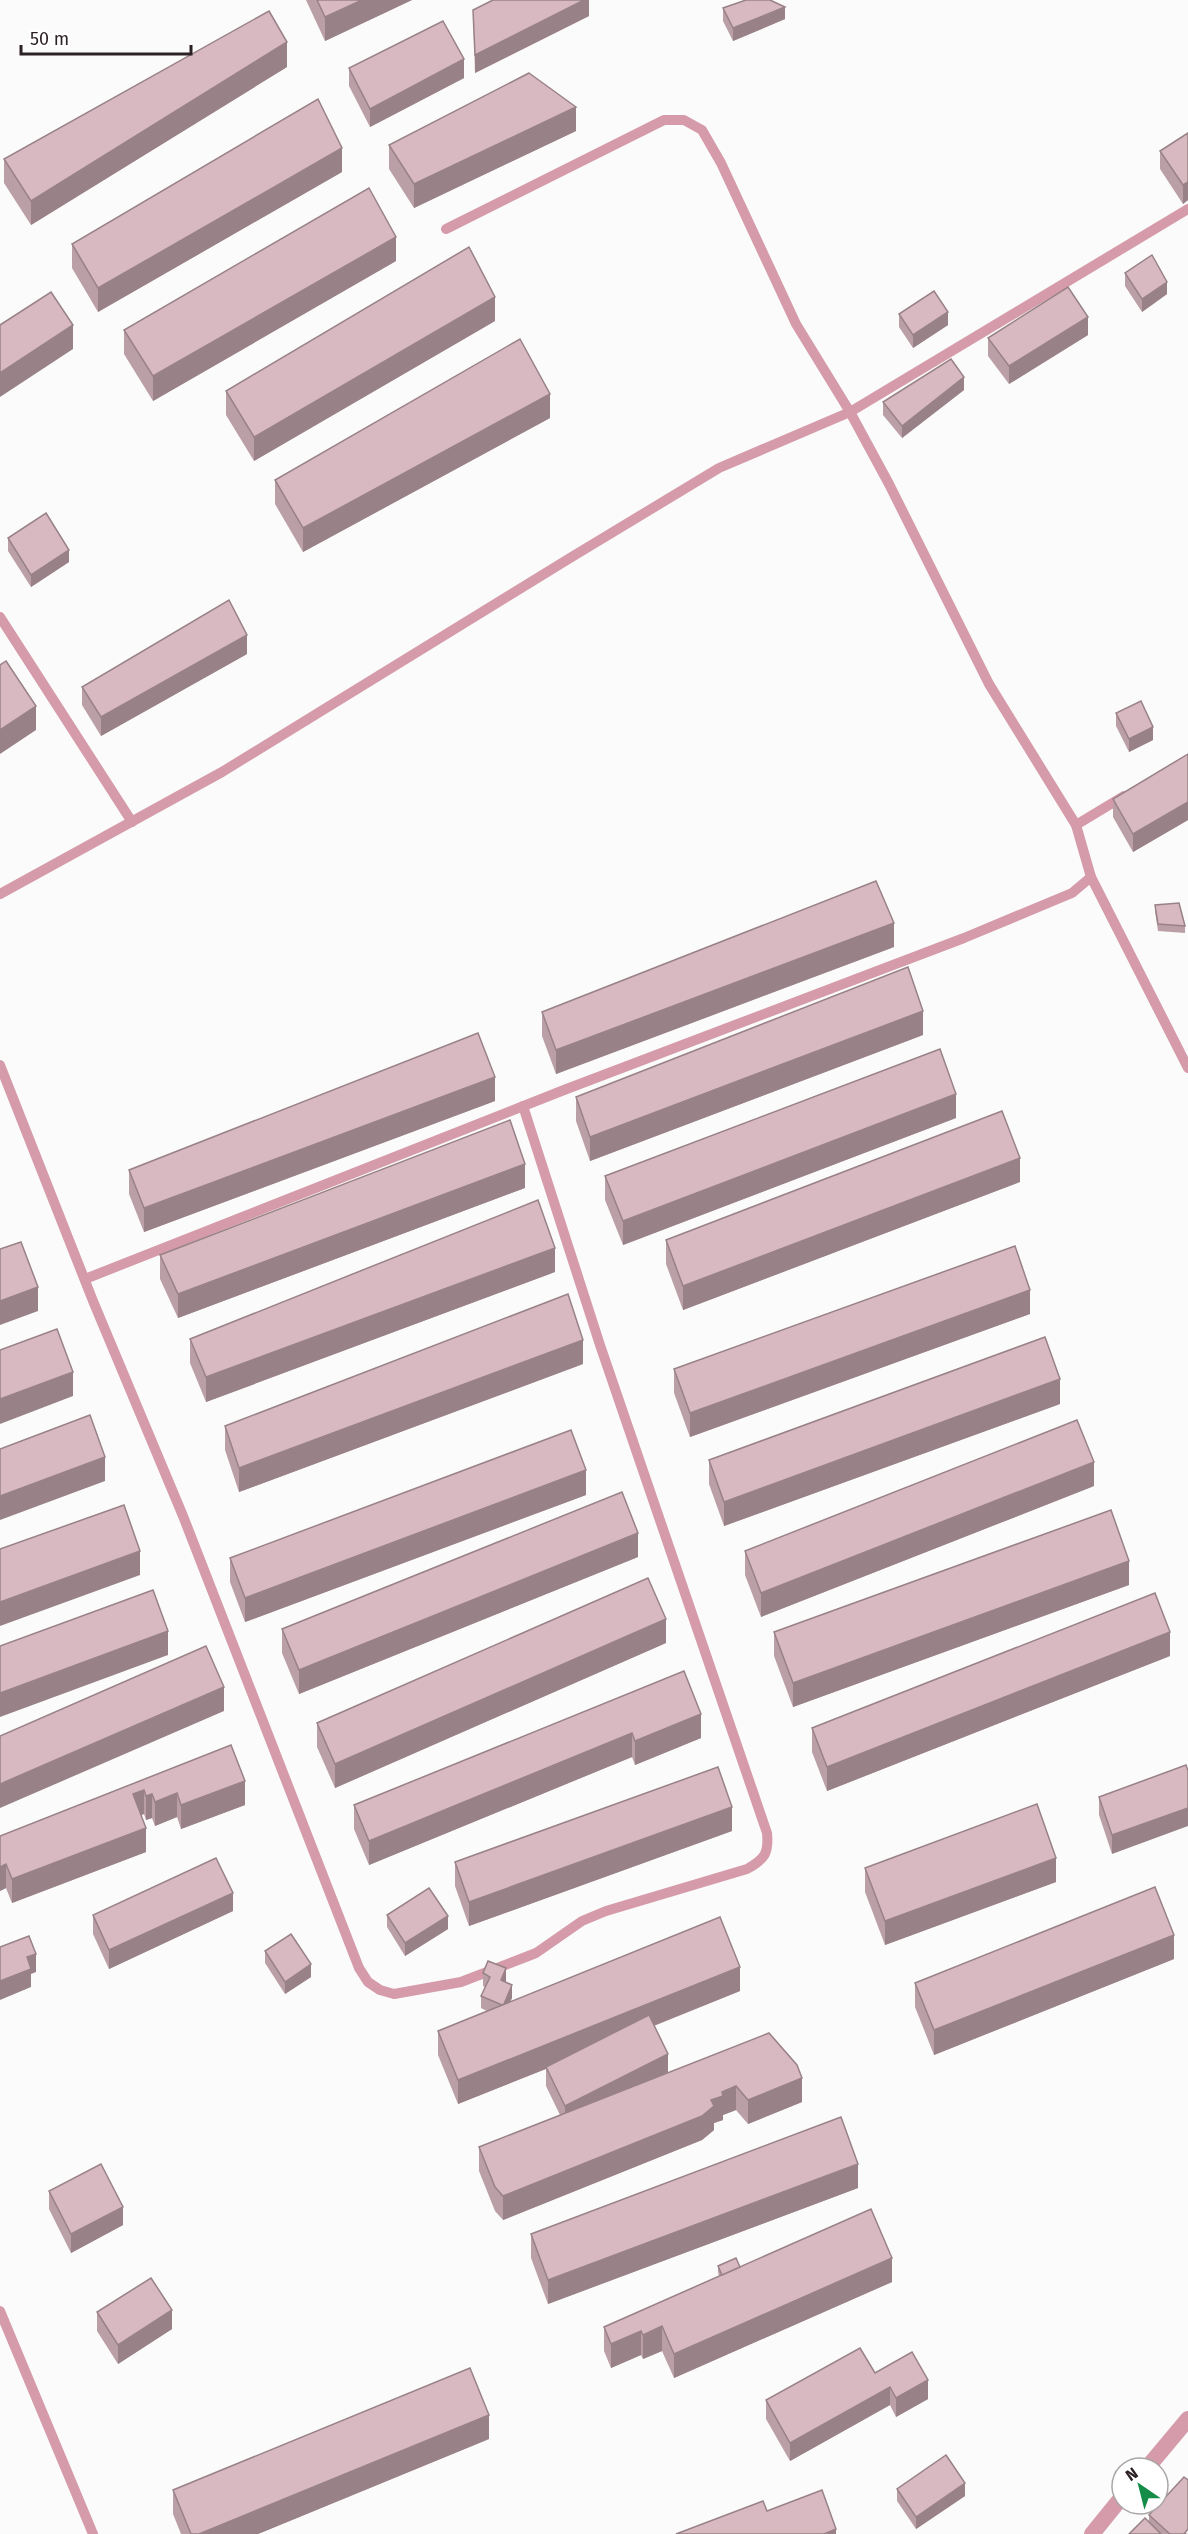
<svg xmlns="http://www.w3.org/2000/svg" width="1188" height="2534" font-family="'Fira Sans',sans-serif">
  <style>
    .lines { fill: none; stroke-linecap: round; stroke-linejoin: round }
    .service { stroke: #d59baa; stroke-width: 10 }
    .minor { stroke: #d59baa; stroke-width: 16 }
    .wall { fill: #bb9fa6 }
    .shaded-wall { fill: #988287 }
    .building { fill: #d9b9c1; stroke: #988287; stroke-width: 1.5 }
  </style>
  <rect width="100%" height="100%" fill="#fbfbfb"/>
  <g class="lines">
    <!-- service -->
    <g class="service">
      <path d="M0,617L132,822"/>
      <path d="M1076,825L1124,796"/>
      <path d="M1091,877L1188,1068"/>
      <path d="M0,894L222,772L570,558L719,468L850,412L1188,209"/>
      <path d="M0,1065L93,1301L183,1516L359,1968L368,1982L380,1990L394,1994L461,1982L536,1953L582,1921L606,1911L747,1869C765,1859 769,1853 767,1833L600,1345L523,1106"/>
      <path d="M85,1279L564,1090L964,938L1072,893L1091,877L1076,825L989,684L889,484L850,412L796,324L721,163L702,130L684,120H664L446,229"/>
      <path d="M0,2311L93,2534"/>
    </g>
    <!-- minor -->
    <g class="minor">
      <path d="M1147,2468L1188,2419"/>
      <path d="M1092,2534L1122,2497"/>
    </g>
  </g>
  <!-- wall -->
  <g class="wall">
    <path d="M306,0H412L325,41Z"/>
    <path d="M589,0V16L475,73L473,10Z"/>
    <path d="M723,8L785,19L733,41L723,21Z"/>
    <path d="M287,67L31,225L4,183V159Z"/>
    <path d="M349,68L464,78L370,127L349,86Z"/>
    <path d="M576,131L414,208L389,169V145Z"/>
    <path d="M1188,133V200L1183,204L1160,169V151Z"/>
    <path d="M342,172L98,312L72,268V244Z"/>
    <path d="M396,261L153,401L124,354V330Z"/>
    <path d="M1125,273L1167,294L1142,312L1125,286Z"/>
    <path d="M899,314L948,325L913,348L899,327Z"/>
    <path d="M495,321L254,461L226,415V391Z"/>
    <path d="M1088,335L1009,384L988,356V338Z"/>
    <path d="M964,390L902,438L883,415V402Z"/>
    <path d="M550,418L303,552L275,504V480Z"/>
    <path d="M8,538L69,562L31,587L8,551Z"/>
    <path d="M247,654L101,736L82,705V687Z"/>
    <path d="M1116,713L1153,740L1129,752L1116,726Z"/>
    <path d="M1188,754V820L1133,852L1113,817V799Z"/>
    <path d="M1155,905L1185,926V933L1158,931L1155,911Z"/>
    <path d="M894,947L556,1074L542,1036V1012Z"/>
    <path d="M923,1035L590,1161L576,1121V1097Z"/>
    <path d="M495,1101L144,1232L129,1194V1170Z"/>
    <path d="M956,1118L623,1245L605,1200V1176Z"/>
    <path d="M1020,1182L683,1310L666,1264V1240Z"/>
    <path d="M525,1188L178,1318L160,1279V1255Z"/>
    <path d="M555,1272L206,1402L190,1363V1339Z"/>
    <path d="M1030,1314L690,1437L674,1393V1369Z"/>
    <path d="M583,1364L239,1492L225,1450V1426Z"/>
    <path d="M1060,1404L724,1526L709,1484V1460Z"/>
    <path d="M1094,1486L761,1617L745,1575V1551Z"/>
    <path d="M586,1495L245,1622L230,1582V1558Z"/>
    <path d="M638,1557L299,1694L282,1653V1629Z"/>
    <path d="M1129,1585L793,1707L774,1656V1632Z"/>
    <path d="M666,1643L335,1788L317,1747V1723Z"/>
    <path d="M1170,1656L827,1791L812,1752V1728Z"/>
    <path d="M684,1671L701,1738L635,1765L632,1757L369,1865L354,1829V1805Z"/>
    <path d="M231,1745L245,1805L181,1829L177,1817L155,1826L152,1818L146,1820L144,1814L141,1815L146,1852L12,1903L6,1888L0,1891V1836Z"/>
    <path d="M1186,1765L1112,1854L1099,1815V1797Z"/>
    <path d="M732,1831L469,1926L455,1886V1862Z"/>
    <path d="M865,1868L1056,1882L885,1945L865,1892Z"/>
    <path d="M233,1911L109,1969L93,1934V1915Z"/>
    <path d="M387,1915L448,1929L405,1956L387,1927Z"/>
    <path d="M265,1951L311,1977L285,1994L265,1963Z"/>
    <path d="M1174,1959L934,2055L915,2007V1983Z"/>
    <path d="M483,1973L506,1981L505,1982L512,1998L510,2001L740,1991L654,2026L668,2072L660,2076L769,2033L802,2102L748,2124L736,2110L723,2115V2120L714,2123V2130L702,2140L503,2220L495,2211L479,2171V2147L560,2115L546,2086V2069L458,2104L438,2055V2031L487,2011L481,2008V1996L485,1987L483,1986Z"/>
    <path d="M858,2188L548,2304L531,2258V2234Z"/>
    <path d="M49,2191L123,2225L71,2253L49,2209Z"/>
    <path d="M718,2266L740,2267L892,2282L674,2378L662,2351L643,2359L641,2355L611,2368L604,2351V2327L719,2276L718,2272Z"/>
    <path d="M97,2312L172,2329L118,2364L97,2331Z"/>
    <path d="M875,2373L928,2399L896,2417L890,2405L790,2461L766,2419V2400Z"/>
    <path d="M489,2439L258,2534H181L173,2514V2490Z"/>
    <path d="M897,2489L965,2496L916,2529L897,2501Z"/>
    <path d="M1149,2515L1188,2534H1129L1149,2523Z"/>
  </g>
  <!-- shaded-wall -->
  <g class="shaded-wall">
    <path d="M362,0H412L325,41V17Z"/>
    <path d="M584,0H589V16L475,73V55Z"/>
    <path d="M785,7V19L733,41V28Z"/>
    <path d="M287,42V67L31,225V201Z"/>
    <path d="M464,59V78L370,127V109Z"/>
    <path d="M576,107V131L414,208V184Z"/>
    <path d="M342,148V172L98,312V288Z"/>
    <path d="M1188,182V200L1183,204V185Z"/>
    <path d="M396,237V261L153,401V376Z"/>
    <path d="M1167,282V294L1142,312V299Z"/>
    <path d="M495,297V321L254,461V437Z"/>
    <path d="M948,312V325L913,348V335Z"/>
    <path d="M1088,317V335L1009,384V366Z"/>
    <path d="M73,325V349L0,397V373Z"/>
    <path d="M964,377V390L902,438V426Z"/>
    <path d="M550,394V418L303,552V528Z"/>
    <path d="M69,550V562L31,587V575Z"/>
    <path d="M247,635V654L101,736V717Z"/>
    <path d="M36,706V730L0,754V730Z"/>
    <path d="M1153,727V740L1129,752V739Z"/>
    <path d="M1188,802V820L1133,852V834Z"/>
    <path d="M894,923V947L556,1074V1050Z"/>
    <path d="M923,1011V1035L590,1161V1137Z"/>
    <path d="M495,1077V1101L144,1232V1208Z"/>
    <path d="M956,1094V1118L623,1245V1221Z"/>
    <path d="M1020,1158V1182L683,1310V1286Z"/>
    <path d="M525,1164V1188L178,1318V1294Z"/>
    <path d="M555,1248V1272L206,1402V1377Z"/>
    <path d="M38,1287V1311L0,1325V1301Z"/>
    <path d="M1030,1290V1314L690,1437V1413Z"/>
    <path d="M583,1340V1364L239,1492V1468Z"/>
    <path d="M73,1372V1396L0,1424V1399Z"/>
    <path d="M1060,1379V1404L724,1526V1502Z"/>
    <path d="M105,1457V1481L0,1520V1496Z"/>
    <path d="M1094,1462V1486L761,1617V1593Z"/>
    <path d="M586,1470V1495L245,1622V1598Z"/>
    <path d="M638,1533V1557L299,1694V1670Z"/>
    <path d="M140,1551V1575L0,1626V1602Z"/>
    <path d="M1129,1561V1585L793,1707V1683Z"/>
    <path d="M666,1619V1643L335,1788V1764Z"/>
    <path d="M168,1631V1655L0,1717V1693Z"/>
    <path d="M1170,1632V1656L827,1791V1767Z"/>
    <path d="M224,1687V1711L0,1808V1784Z"/>
    <path d="M701,1714V1738L635,1765V1741Z"/>
    <path d="M632,1733V1757L369,1865V1841Z"/>
    <path d="M245,1781V1805L181,1829V1805Z"/>
    <path d="M144,1790V1814L133,1818V1794Z"/>
    <path d="M177,1793V1817L155,1826V1802Z"/>
    <path d="M152,1794V1818L146,1820V1796Z"/>
    <path d="M732,1807V1831L469,1926V1902Z"/>
    <path d="M1188,1808V1826L1112,1854V1835Z"/>
    <path d="M146,1828V1852L12,1903V1879Z"/>
    <path d="M1056,1858V1882L885,1945V1921Z"/>
    <path d="M6,1864V1888L0,1891V1867Z"/>
    <path d="M233,1893V1911L109,1969V1950Z"/>
    <path d="M448,1916V1929L405,1956V1943Z"/>
    <path d="M1174,1935V1959L934,2055V2030Z"/>
    <path d="M36,1954V1972L31,1974V1987L0,2000V1981L27,1957Z"/>
    <path d="M311,1964V1977L285,1994V1982Z"/>
    <path d="M740,1967V1991L458,2104V2080Z"/>
    <path d="M506,1968V1981L501,1992V1980Z"/>
    <path d="M512,1985V1998L503,2018V2005Z"/>
    <path d="M668,2054V2072L565,2124V2106Z"/>
    <path d="M802,2078V2102L748,2124V2100Z"/>
    <path d="M736,2086V2110L723,2115V2120L714,2123V2130L702,2140L503,2220V2196L711,2100L722,2092Z"/>
    <path d="M858,2164V2188L548,2304V2280Z"/>
    <path d="M123,2207V2225L71,2253V2234Z"/>
    <path d="M892,2258V2282L674,2378V2354Z"/>
    <path d="M172,2310V2329L118,2364V2345Z"/>
    <path d="M662,2326V2351L643,2359V2335Z"/>
    <path d="M641,2331V2355L611,2368V2344Z"/>
    <path d="M928,2380V2399L896,2417V2398Z"/>
    <path d="M890,2387V2405L790,2461V2443Z"/>
    <path d="M489,2415V2439L258,2534H199Z"/>
    <path d="M965,2483V2496L916,2529V2517Z"/>
    <path d="M836,2529V2534H824Z"/>
  </g>
  <!-- building -->
  <g class="building">
    <path d="M317,0H362L325,17Z"/>
    <path d="M493,0H584L475,55L473,10Z"/>
    <path d="M746,0H770L785,7L733,28L723,8Z"/>
    <path d="M269,11L287,42L31,201L4,159Z"/>
    <path d="M443,21L464,59L370,109L349,68Z"/>
    <path d="M529,73L576,107L414,184L389,145Z"/>
    <path d="M318,99L342,148L98,288L72,244Z"/>
    <path d="M1188,133V182L1183,185L1160,151Z"/>
    <path d="M369,188L396,237L153,376L124,330Z"/>
    <path d="M469,247L495,297L254,437L226,391Z"/>
    <path d="M1152,255L1167,282L1142,299L1125,273Z"/>
    <path d="M1068,287L1088,317L1009,366L988,338Z"/>
    <path d="M934,291L948,312L913,335L899,314Z"/>
    <path d="M51,292L73,325L0,373V325Z"/>
    <path d="M520,339L550,394L303,528L275,480Z"/>
    <path d="M951,359L964,377L902,426L883,402Z"/>
    <path d="M46,513L69,550L31,575L8,538Z"/>
    <path d="M229,600L247,635L101,717L82,687Z"/>
    <path d="M6,661L36,706L0,730V665Z"/>
    <path d="M1141,701L1153,727L1129,739L1116,713Z"/>
    <path d="M1188,754V802L1133,834L1113,799Z"/>
    <path d="M876,881L894,923L556,1050L542,1012Z"/>
    <path d="M1179,903L1185,926L1158,924L1155,905Z"/>
    <path d="M908,967L923,1011L590,1137L576,1097Z"/>
    <path d="M478,1033L495,1077L144,1208L129,1170Z"/>
    <path d="M940,1049L956,1094L623,1221L605,1176Z"/>
    <path d="M1002,1111L1020,1158L683,1286L666,1240Z"/>
    <path d="M510,1120L525,1164L178,1294L160,1255Z"/>
    <path d="M538,1200L555,1248L206,1377L190,1339Z"/>
    <path d="M21,1242L38,1287L0,1301V1249Z"/>
    <path d="M1015,1246L1030,1290L690,1413L674,1369Z"/>
    <path d="M568,1294L583,1340L239,1468L225,1426Z"/>
    <path d="M57,1329L73,1372L0,1399V1350Z"/>
    <path d="M1045,1337L1060,1379L724,1502L709,1460Z"/>
    <path d="M90,1415L105,1457L0,1496V1449Z"/>
    <path d="M1077,1420L1094,1462L761,1593L745,1551Z"/>
    <path d="M571,1430L586,1470L245,1598L230,1558Z"/>
    <path d="M622,1492L638,1533L299,1670L282,1629Z"/>
    <path d="M124,1505L140,1551L0,1602V1549Z"/>
    <path d="M1111,1510L1129,1561L793,1683L774,1632Z"/>
    <path d="M648,1578L666,1619L335,1764L317,1723Z"/>
    <path d="M153,1590L168,1631L0,1693V1646Z"/>
    <path d="M1155,1593L1170,1632L827,1767L812,1728Z"/>
    <path d="M206,1646L224,1687L0,1784V1736Z"/>
    <path d="M684,1671L701,1714L635,1741L632,1733L369,1841L354,1805Z"/>
    <path d="M231,1745L245,1781L181,1805L177,1793L155,1802L152,1794L146,1796L144,1790L133,1794L146,1828L12,1879L6,1864L0,1867V1836Z"/>
    <path d="M1186,1765L1188,1771V1808L1112,1835L1099,1797Z"/>
    <path d="M718,1767L732,1807L469,1902L455,1862Z"/>
    <path d="M1037,1804L1056,1858L885,1921L865,1868Z"/>
    <path d="M216,1858L233,1893L109,1950L93,1915Z"/>
    <path d="M1155,1887L1174,1935L934,2030L915,1983Z"/>
    <path d="M429,1888L448,1916L405,1943L387,1915Z"/>
    <path d="M720,1917L740,1967L458,2080L438,2031Z"/>
    <path d="M291,1934L311,1964L285,1982L265,1951Z"/>
    <path d="M29,1936L36,1954L27,1957L31,1969L0,1981V1947Z"/>
    <path d="M488,1961L506,1968L501,1980L512,1985L504,2004L502,2005L481,1996L490,1977L483,1973Z"/>
    <path d="M649,2015L668,2054L565,2106L546,2067Z"/>
    <path d="M769,2033L797,2065L802,2078L748,2100L736,2086L722,2092L723,2096L711,2100L714,2106L702,2116L503,2196L495,2187L479,2147Z"/>
    <path d="M841,2117L858,2164L548,2280L531,2234Z"/>
    <path d="M101,2164L123,2207L71,2234L49,2191Z"/>
    <path d="M871,2209L892,2258L674,2354L662,2326L643,2335L641,2331L611,2344L604,2327Z"/>
    <path d="M736,2258L740,2267L722,2275L718,2266Z"/>
    <path d="M151,2278L172,2310L118,2345L97,2312Z"/>
    <path d="M860,2348L875,2373L912,2352L928,2380L896,2398L890,2387L790,2443L766,2400Z"/>
    <path d="M470,2368L489,2415L199,2534H191L173,2490Z"/>
    <path d="M946,2455L965,2483L916,2517L897,2489Z"/>
    <path d="M1184,2477L1188,2480V2529L1184,2534H1170L1149,2515Z"/>
    <path d="M822,2490L836,2529L824,2534H676L763,2501L767,2511Z"/>
    <path d="M1145,2518L1161,2534H1129Z"/>
  </g>
  <!-- north arrow -->
  <g transform="translate(1140 2486) rotate(325)"><circle r="28" fill="#ffffff" stroke="#aba6a7" stroke-width="1.5"/>
  <path d="M0-4.5L10 22L0 15L-10 22Z" fill="#158c47"/>
  <text y="-9" font-size="16" font-weight="bold" text-anchor="middle" fill="#2c2124">N</text>
  </g>
  <!-- scale -->
  <path d="M21 45v9h170v-9" fill="none" stroke="#2c2124" stroke-width="3"/>
  <text x="30" y="45" font-size="18" fill="#2c2124" stroke="#ffffff" stroke-width="4.5" paint-order="stroke">50 m</text>
</svg>
